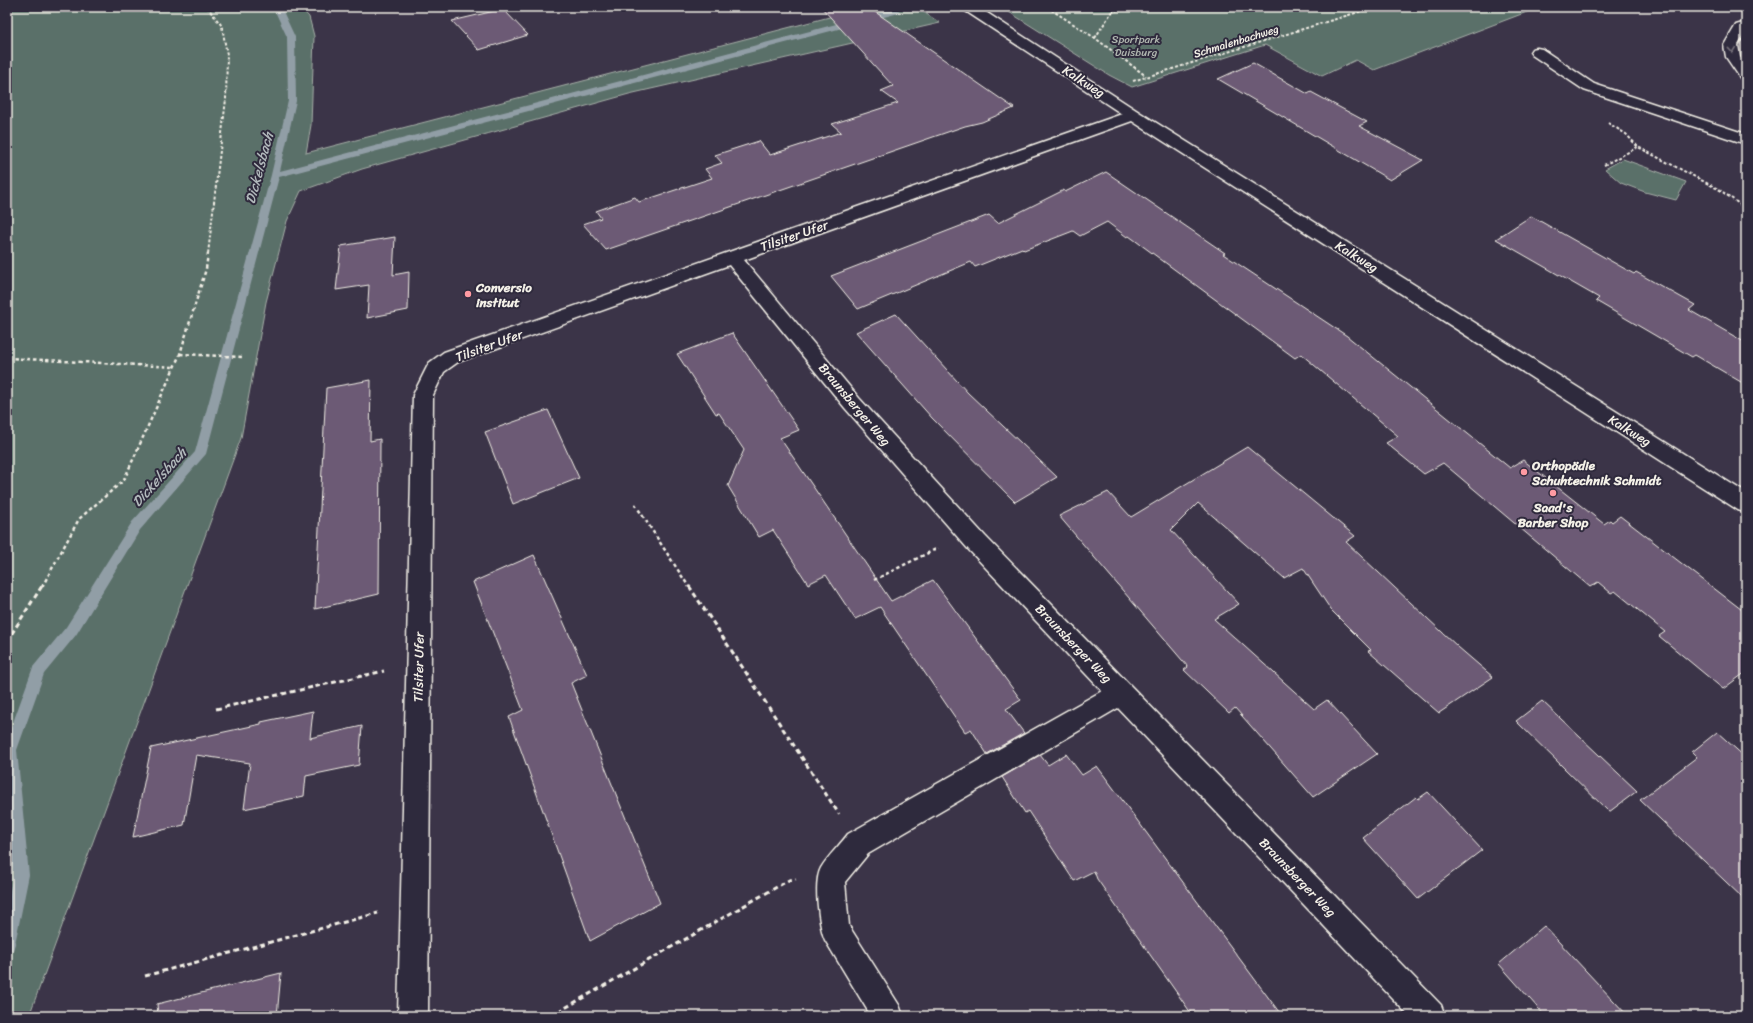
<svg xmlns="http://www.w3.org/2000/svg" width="1753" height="1023" font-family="Sriracha,sans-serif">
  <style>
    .green { fill: #5a6f69; stroke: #a7b0a8 }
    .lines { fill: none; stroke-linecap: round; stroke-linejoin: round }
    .stream { fill: #919ea6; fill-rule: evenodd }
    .building { fill: #6c5a74; stroke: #f4f1e8 }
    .minor-casing { stroke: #f4f1e8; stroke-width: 3 }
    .path-far2 { stroke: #f4f1e8; stroke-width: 2; stroke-dasharray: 3 2; stroke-linecap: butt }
    .path-far1 { stroke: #f4f1e8; stroke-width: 2.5; stroke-dasharray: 3.5 3; stroke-linecap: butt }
    .path { stroke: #f4f1e8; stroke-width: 3; stroke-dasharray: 5 3.5; stroke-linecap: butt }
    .minor { fill: #2f2a3d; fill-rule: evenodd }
    .oneway { stroke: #747079 }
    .poi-dot { fill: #ff9aa2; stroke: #2f2a3d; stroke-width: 1.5 }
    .labels { text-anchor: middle; stroke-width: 4; stroke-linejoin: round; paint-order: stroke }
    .far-park-label { font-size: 11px; fill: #afb6af; stroke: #2f2a3d }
    .far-street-label { font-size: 11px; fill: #f4f1e8; stroke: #2f2a3d }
    .street-label { font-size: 13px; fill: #f4f1e8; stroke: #2f2a3d }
    .poi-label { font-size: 13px; font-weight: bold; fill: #f4f1e8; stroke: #2f2a3d; text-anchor: start }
    .water-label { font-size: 14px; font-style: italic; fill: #b2b9bc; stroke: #2f2a3d }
  </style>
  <rect width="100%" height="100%" fill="#3b3448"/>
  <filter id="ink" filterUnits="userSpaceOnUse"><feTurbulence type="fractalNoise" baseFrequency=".025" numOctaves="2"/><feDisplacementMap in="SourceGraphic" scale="8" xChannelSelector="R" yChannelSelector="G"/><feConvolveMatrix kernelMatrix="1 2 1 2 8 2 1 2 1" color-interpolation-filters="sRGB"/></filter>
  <g filter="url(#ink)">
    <!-- green -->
    <g class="green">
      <path d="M7,7H300L309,17L314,36L311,125L306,153L868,7H916L940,23L629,94L362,169L301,191L287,221L266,302L241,438L29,1016H7Z"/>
      <path d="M1001,7H1540L1374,70L1356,60L1322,76L1265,45L1132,87L1109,75Z"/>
      <path d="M1623,159L1686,182L1676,200L1645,192L1621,183L1605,169Z"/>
    </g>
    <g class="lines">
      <!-- stream -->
      <path class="stream" d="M273,7H281L295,37L296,101L280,171L893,9H896L900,11L899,13L279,177L206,454L140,530L76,635L44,674L17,750L29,875L15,944L13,950L7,952V906L13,875L7,799V739L33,667L66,627L132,522L195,452L271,175L288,101L287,37Z"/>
    </g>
    <!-- building -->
    <g class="building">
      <path d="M821,7H868L1014,108L982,122L965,126L606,250L583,224L601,218L596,211L635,197L639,202L712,178L705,169L722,163L715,155L759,141L770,155L841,132L832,124L898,103L881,91L893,86Z"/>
      <path d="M503,9L528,35L479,50L452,21Z"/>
      <path d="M1253,63L1308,94L1311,92L1367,122L1359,126L1423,160L1390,180L1218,79Z"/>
      <path d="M1106,172L1225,253L1223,254L1347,336L1510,468L1523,460L1604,524L1610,520L1612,522L1620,516L1746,613V672L1723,689L1659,636L1665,632L1615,591L1611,593L1598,582L1590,587L1443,463L1424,474L1386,443L1398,436L1301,354L1295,358L1129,236L1127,237L1107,222L1080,236L1073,231L1024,250L1022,248L975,267L971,262L858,309L831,276L989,215L998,223L1064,190L1065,192Z"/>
      <path d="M1531,216L1634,274L1636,272L1695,305L1689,310L1746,343V385L1695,355L1692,357L1596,301L1599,298L1496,239Z"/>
      <path d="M395,237L393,275L409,272L408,310L367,318L369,285L336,290L341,246Z"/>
      <path d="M896,314L968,393L1057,477L1015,502L932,418L856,332Z"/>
      <path d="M732,333L799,430L780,438L891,601L933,580L1021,700L1006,709L1024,733L987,754L971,729L965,732L880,607L855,619L826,575L808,584L773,530L759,537L728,486L744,450L719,413L716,414L677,354Z"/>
      <path d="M371,380L370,441L380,439L379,594L315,609L326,388Z"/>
      <path d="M548,410L579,478L513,504L485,432Z"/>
      <path d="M1247,447L1355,536L1346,542L1458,647L1493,677L1439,713L1368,651L1371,650L1331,610L1303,568L1284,578L1198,503L1171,530L1239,604L1214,619L1314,709L1327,700L1377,754L1313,797L1235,708L1229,713L1184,670L1188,667L1059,516L1108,492L1131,517Z"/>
      <path d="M534,555L587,675L571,683L660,903L590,941L509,717L523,710L473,582Z"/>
      <path d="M1542,701L1637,791L1609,812L1516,721Z"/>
      <path d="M313,711L310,738L362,726L359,765L306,776L304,796L244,809L250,763L196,755L184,825L133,837L151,748L261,724V722Z"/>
      <path d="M1717,732L1746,758V901L1640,800L1697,757L1692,752Z"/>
      <path d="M1066,754L1082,775L1097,766L1282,1016H1193L1097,879L1094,871L1074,881L1028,811L1025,813L1002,777L1040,755L1048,765Z"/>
      <path d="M1428,792L1482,850L1418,899L1363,838L1416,797L1418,799Z"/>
      <path d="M1544,926L1628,1016H1545L1499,964Z"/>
      <path d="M281,973L277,1016H158L157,1004Z"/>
    </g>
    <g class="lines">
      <defs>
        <g id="minor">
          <path d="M962,7H978L1139,112L1746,493V513L1738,510L1132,121L744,260L859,398L985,536L1441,1005L1445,1016H1409L1118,708L868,854L845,882L849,926L899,1005L903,1016H871L825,940C819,926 813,882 821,868C828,856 840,845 848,834L1102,691L969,550L845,408L729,265L458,362L444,372L433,395L428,1016H398L413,395L429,363L444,352L1122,114L964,10Z"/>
          <path d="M1746,22V31L1738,45L1740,57L1746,65V80L1741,79L1726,57L1724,45L1736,25Z"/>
          <path d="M1537,48L1542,49L1594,84L1746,134V144L1584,90L1532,55L1530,52L1532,49Z"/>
        </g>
      </defs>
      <!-- minor casing -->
      <use href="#minor" class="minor-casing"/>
      <!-- path-far2 -->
      <g class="path-far2">
        <path d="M207,7L222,26L227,55L226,99L208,254"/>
        <path d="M1047,7L1095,38L1146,76"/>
        <path d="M1095,38L1111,13L1123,7"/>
        <path d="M1133,81L1375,7"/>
        <path d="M1608,123L1626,134L1638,147L1720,190L1746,209"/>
        <path d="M1604,165L1638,147"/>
      </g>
      <!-- path-far1 -->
      <g class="path-far1">
        <path d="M180,354L243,357"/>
        <path d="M7,358L175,367"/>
        <path d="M635,504L689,587"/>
        <path d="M874,580L938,548"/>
        <path d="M42,587L79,519L124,480L180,354L206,269L208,253"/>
      </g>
      <!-- path -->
      <g class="path">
        <path d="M689,586L839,814"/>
        <path d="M7,641L42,586"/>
        <path d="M216,709L384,671"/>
        <path d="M145,976L378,913"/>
        <path d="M551,1016L789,880L796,879"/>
      </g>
      <!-- minor -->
      <use href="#minor" class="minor"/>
    </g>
    <!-- one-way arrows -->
    <defs><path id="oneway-chevron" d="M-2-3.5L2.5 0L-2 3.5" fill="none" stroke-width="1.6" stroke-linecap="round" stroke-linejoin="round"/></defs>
    <use class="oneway" href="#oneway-chevron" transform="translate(1732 50) rotate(84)"/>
  </g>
  <!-- markers -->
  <g class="poi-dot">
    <circle cx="468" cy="294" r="4"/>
    <circle cx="1524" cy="472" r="4"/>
    <circle cx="1553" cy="493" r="4"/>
  </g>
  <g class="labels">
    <!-- far-park labels -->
    <g class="far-park-label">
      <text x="1136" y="43">Sportpark<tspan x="1136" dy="13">Duisburg</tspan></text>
    </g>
    <!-- far-street labels -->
    <g class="far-street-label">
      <text transform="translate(1236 41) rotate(-17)" y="4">Schmalenbachweg</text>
    </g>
    <!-- street labels -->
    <g class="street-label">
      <text transform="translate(1084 81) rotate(33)" y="5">Kalkweg</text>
      <text transform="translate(794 235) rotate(-19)" y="5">Tilsiter Ufer</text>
      <text transform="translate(1357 256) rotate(32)" y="5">Kalkweg</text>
      <text transform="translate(489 345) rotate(-20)" y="5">Tilsiter Ufer</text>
      <text transform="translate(855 404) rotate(50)" y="5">Braunsberger Weg</text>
      <text transform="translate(1630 430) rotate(32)" y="5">Kalkweg</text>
      <text transform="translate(1074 643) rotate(46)" y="5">Braunsberger Weg</text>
      <text transform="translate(418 667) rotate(-89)" y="5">Tilsiter Ufer</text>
      <text transform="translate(1298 877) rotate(46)" y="5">Braunsberger Weg</text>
    </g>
    <!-- poi labels -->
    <g class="poi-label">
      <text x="476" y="292">Conversio<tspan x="476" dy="15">institut</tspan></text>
      <text x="1532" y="470">Orthopädie<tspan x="1532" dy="15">Schuhtechnik Schmidt</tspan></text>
      <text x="1553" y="512" text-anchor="middle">Saad's<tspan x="1553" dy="15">Barber Shop</tspan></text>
    </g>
    <!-- water labels -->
    <g class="water-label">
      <text transform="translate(259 168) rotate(-75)" y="5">Dickelsbach</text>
      <text transform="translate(159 477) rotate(-48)" y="5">Dickelsbach</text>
    </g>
  </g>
  <!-- margin -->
  <rect width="1753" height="1023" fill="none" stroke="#2f2a3d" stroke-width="24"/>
  <rect x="12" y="12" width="1729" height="999" fill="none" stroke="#f4f1e8" stroke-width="1.5" filter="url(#ink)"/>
</svg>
